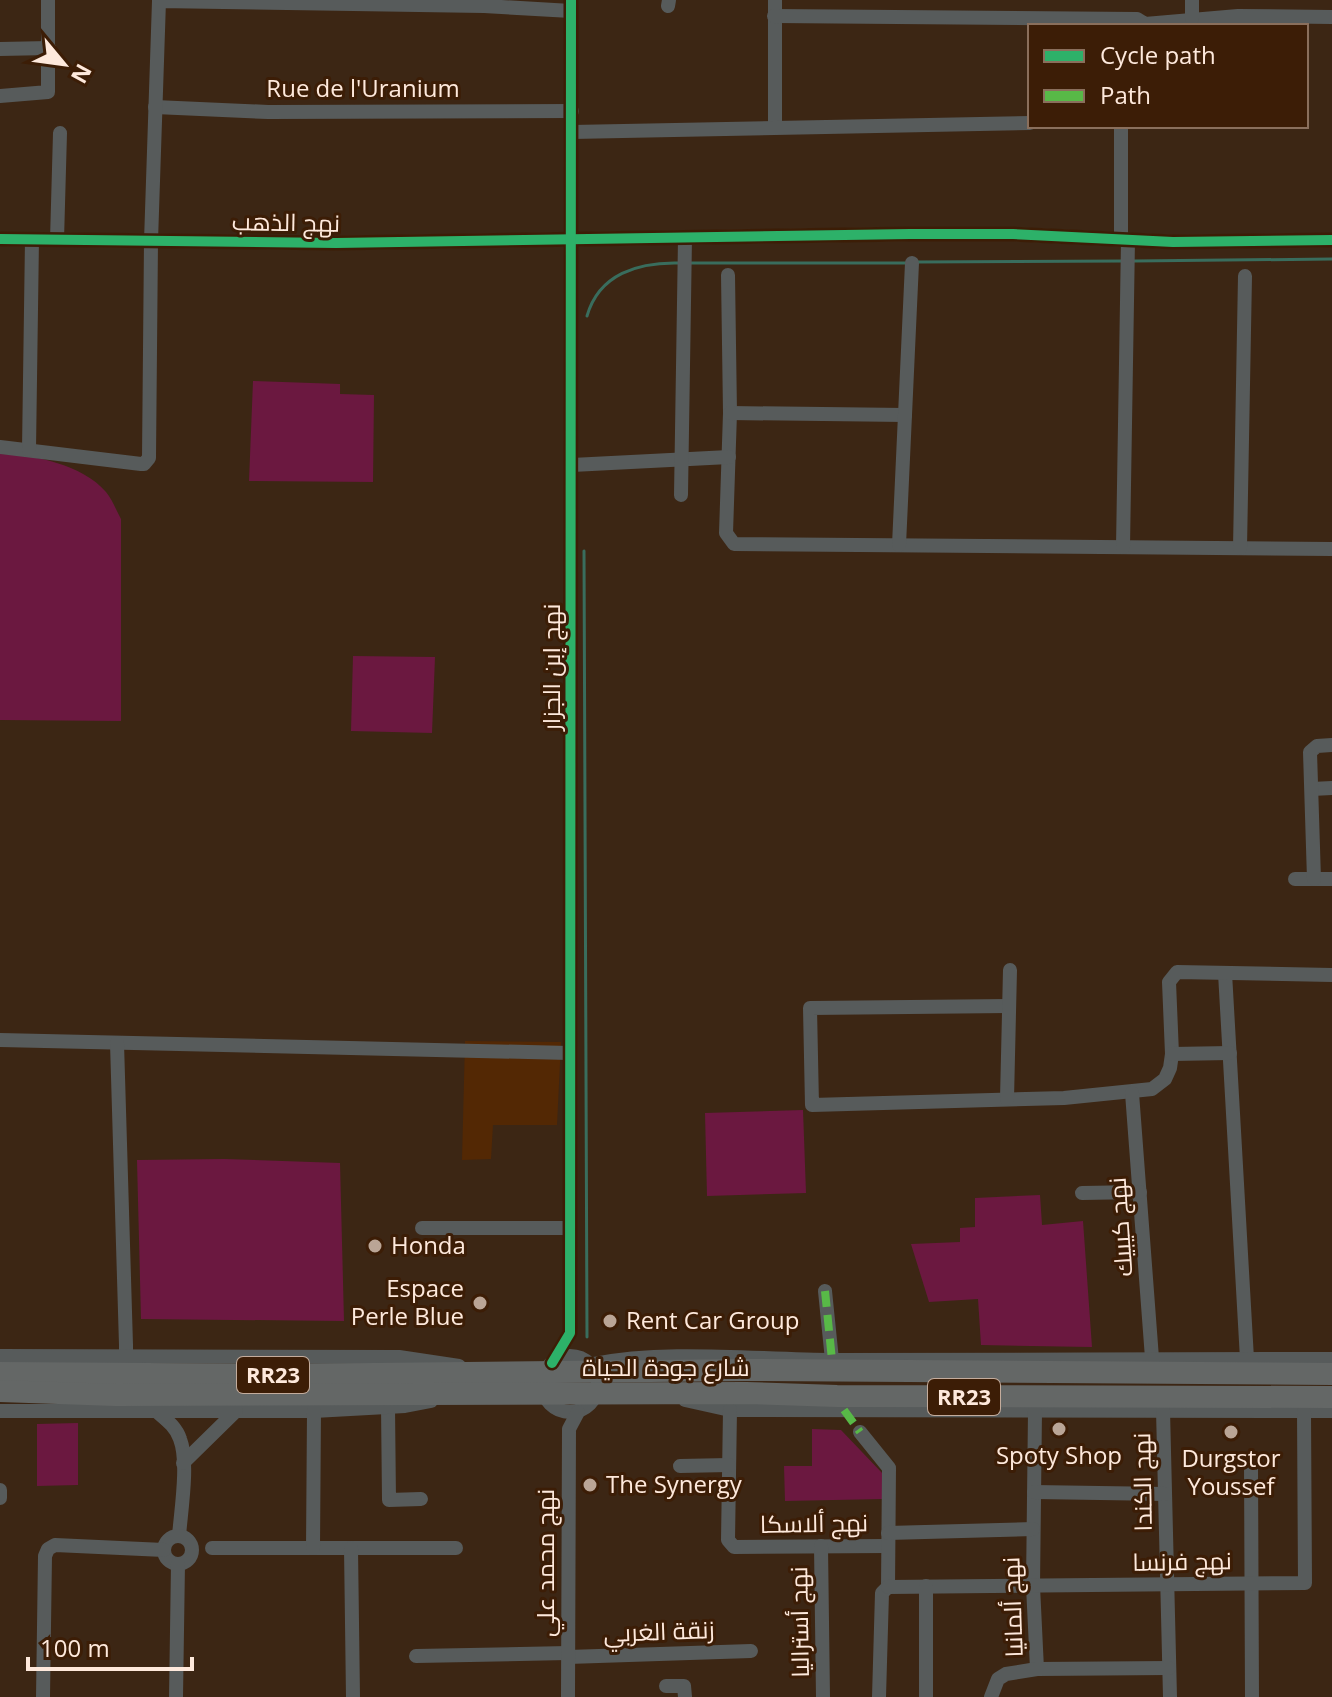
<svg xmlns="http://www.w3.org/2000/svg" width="1332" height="1697" font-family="'Open Sans',Cairo,sans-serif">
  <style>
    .built { fill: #532804 }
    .green { fill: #6b1840 }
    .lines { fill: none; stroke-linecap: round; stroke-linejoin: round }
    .stream { stroke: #396d5d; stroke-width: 3 }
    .minor { stroke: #575b5b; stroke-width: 14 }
    .highway { stroke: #646766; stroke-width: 22 }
    .quiet { stroke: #58b947; stroke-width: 8; stroke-dasharray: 16 8; stroke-linecap: butt }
    .cycleway-casing { stroke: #3c1d06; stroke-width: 15 }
    .cycleway { stroke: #2db169; stroke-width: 10 }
    .poi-dot { fill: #baa596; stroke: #3c1d06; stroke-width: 3 }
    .labels { text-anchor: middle; stroke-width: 6; stroke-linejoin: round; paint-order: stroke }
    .shield { fill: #3c1d06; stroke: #c4ac9c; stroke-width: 2 }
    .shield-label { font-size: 22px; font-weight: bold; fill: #fee9dc }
    .street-label { font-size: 24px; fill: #fee9dc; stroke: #3c1d06 }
    .poi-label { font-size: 24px; fill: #fee9dc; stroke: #3c1d06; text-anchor: start }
  </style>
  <rect width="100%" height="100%" fill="#3c2614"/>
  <!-- built -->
  <path class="built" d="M465,1041L561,1042L557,1125H493L491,1159L462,1160Z"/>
  <!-- green -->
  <g class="green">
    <path d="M253,381L340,384V394L374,395L373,482L249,481Z"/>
    <path d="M0,454C34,455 82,464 106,492C112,499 116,510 121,519V721L0,720Z"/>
    <path d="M353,656L435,657L432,733L351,731Z"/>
    <path d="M803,1110L806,1193L707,1196L705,1113Z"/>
    <path d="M224,1159L340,1163L344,1321L141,1319L137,1160Z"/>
    <path d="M1040,1195L1042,1225L1083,1221L1092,1347L981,1345L978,1299L929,1302L911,1244L960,1242V1228L975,1227V1198Z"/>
    <path d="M78,1423V1485L37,1486V1424Z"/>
    <path d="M812,1429L841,1430L883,1474V1499L785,1501L784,1466H812Z"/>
  </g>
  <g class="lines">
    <!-- stream -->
    <g class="stream">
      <path d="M1134,261L1332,259"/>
      <path d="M918,262L1123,261"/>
      <path d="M690,263H907"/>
      <path d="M587,316C599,274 638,262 679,263"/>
      <path d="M584,551L587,1337"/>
    </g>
    <!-- minor -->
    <g class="minor">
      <path d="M775,0V127"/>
      <path d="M668,6L669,0"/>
      <path d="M774,16L1137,19L1145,24L1238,16L1332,17"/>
      <path d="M1192,18V0"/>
      <path d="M0,49L49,48"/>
      <path d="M0,96L48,92V0"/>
      <path d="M155,107L268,112L572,111"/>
      <path d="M1121,126V239"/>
      <path d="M572,132L1030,123"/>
      <path d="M0,239L336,243L910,234H1013L1173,242L1332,240"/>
      <path d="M57,240L60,133"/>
      <path d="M728,275L730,413L726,533L734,544L1332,549"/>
      <path d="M730,413L905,415"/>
      <path d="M0,447L141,464H144L149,458L151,241L159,1L484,6L571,11"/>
      <path d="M29,450L32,239"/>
      <path d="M572,465L729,457"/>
      <path d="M681,495L685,238"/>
      <path d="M899,545L912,263"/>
      <path d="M1123,547L1128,240"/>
      <path d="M1240,548L1245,276"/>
      <path d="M1312,789L1332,788"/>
      <path d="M1295,879H1332"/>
      <path d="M1314,879L1310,752L1317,746L1332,745"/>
      <path d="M1225,973L1247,1359"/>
      <path d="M1009,1006L810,1008L812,1105L1064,1098L1152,1089L1165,1079L1170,1068L1172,1054L1169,982L1177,972L1332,975"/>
      <path d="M0,1040L569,1053"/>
      <path d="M117,1043L126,1345V1355L121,1360"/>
      <path d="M1172,1054L1230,1053"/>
      <path d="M1132,1093L1152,1358"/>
      <path d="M1007,1099L1010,970"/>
      <path d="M1082,1193L1140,1192"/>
      <path d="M422,1228H570"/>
      <path d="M825,1291L832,1360"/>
      <circle cx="570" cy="1384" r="28"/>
      <path d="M0,1356L399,1357L459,1366"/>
      <path d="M552,1363L570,1333L571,0"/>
      <path d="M593,1364C670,1349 756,1360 835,1360C1001,1360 1166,1359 1332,1359"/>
      <path d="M685,1400L730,1410L1332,1411"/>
      <path d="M388,1407L389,1500L421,1499"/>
      <path d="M155,1410C164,1418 176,1426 180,1439C189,1462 181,1510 179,1536"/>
      <path d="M730,1410L728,1540L734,1547L888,1546"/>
      <path d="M1163,1410L1170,1697"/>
      <path d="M0,1411H314L405,1406L431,1401"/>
      <path d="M1035,1411L1033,1586L1037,1669"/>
      <path d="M860,1432L889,1468L888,1587L882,1593L879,1697"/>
      <path d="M183,1463L236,1411"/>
      <path d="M1251,1464L1252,1697"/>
      <path d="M680,1466L729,1465"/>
      <path d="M1034,1492L1165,1494"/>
      <path d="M0,1498V1490"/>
      <path d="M888,1533L1033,1529"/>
      <circle cx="178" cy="1550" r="14"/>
      <path d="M821,1546L823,1697"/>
      <path d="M212,1548H456"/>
      <path d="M313,1548L314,1411"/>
      <path d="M351,1548L353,1697"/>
      <path d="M888,1587L1305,1583L1304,1412"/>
      <path d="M416,1656L568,1653"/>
      <path d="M568,1657L751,1651"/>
      <path d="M666,1686H684L685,1697"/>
      <path d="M43,1697L45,1556L48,1549L55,1545L164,1550"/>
      <path d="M176,1697L178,1564"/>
      <path d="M568,1697L569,1429L578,1412"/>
      <path d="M926,1697V1586"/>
      <path d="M991,1697L998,1679L1006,1674L1037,1669L1169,1668"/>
    </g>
    <!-- highway -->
    <g class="highway">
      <path d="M0,1373L285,1375L747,1370L1332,1374"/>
      <path d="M0,1391L116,1395L746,1393L837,1396L1332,1397"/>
    </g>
    <!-- quiet -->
    <g class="quiet">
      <path d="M825,1291L832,1360"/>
      <path d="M844,1410L860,1432"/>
    </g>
    <defs>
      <g id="cycleway">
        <path d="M0,239L336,243L910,234H1013L1173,242L1332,240"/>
        <path d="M552,1363L570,1333L571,0"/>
      </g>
    </defs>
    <!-- cycleway casing -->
    <use href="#cycleway" class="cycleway-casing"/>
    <!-- cycleway -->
    <use href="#cycleway" class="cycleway"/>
  </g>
  <!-- markers -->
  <g class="poi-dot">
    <circle cx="375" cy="1246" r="8"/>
    <circle cx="480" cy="1303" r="8"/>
    <circle cx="610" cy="1321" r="8"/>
    <circle cx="1059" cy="1429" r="8"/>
    <circle cx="1231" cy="1432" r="8"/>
    <circle cx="590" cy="1485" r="8"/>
  </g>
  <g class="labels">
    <!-- shield labels -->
    <g class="shield">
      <rect x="237" y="1357" width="72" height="36" rx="6"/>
      <rect x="928" y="1379" width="72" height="36" rx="6"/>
    </g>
    <g class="shield-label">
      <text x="273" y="1383">RR23</text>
      <text x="964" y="1405">RR23</text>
    </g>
    <!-- street labels -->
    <g class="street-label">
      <text x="363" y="97">Rue de l'Uranium</text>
      <text transform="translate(286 223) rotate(1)" y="8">نهج الذهب</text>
      <text transform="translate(552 667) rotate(-90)" y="8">نهج إبن الجزار</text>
      <text transform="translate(1121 1227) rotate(-94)" y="8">نهج كيبيك</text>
      <text x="666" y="1376">شارع جودة الحياة</text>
      <text transform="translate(1143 1482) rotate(-91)" y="8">نهج الكندا</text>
      <text transform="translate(814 1524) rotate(-1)" y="8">نهج ألاسكا</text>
      <text transform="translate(1182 1562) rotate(-1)" y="8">نهج فرنسا</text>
      <text transform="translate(546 1563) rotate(-90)" y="8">نهج محمد علي</text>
      <text transform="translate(1013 1607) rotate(-92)" y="8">نهج ألمانيا</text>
      <text transform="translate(800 1622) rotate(-91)" y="8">نهج أستراليا</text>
      <text transform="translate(659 1632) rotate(-2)" y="8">زنقة الغربي</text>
    </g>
    <!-- poi labels -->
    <g class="poi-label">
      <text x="391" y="1254">Honda</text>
      <text x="464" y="1297" text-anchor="end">Espace<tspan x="464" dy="28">Perle Blue</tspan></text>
      <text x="626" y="1329">Rent Car Group</text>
      <text x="1059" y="1464" text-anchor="middle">Spoty Shop</text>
      <text x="1231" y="1467" text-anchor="middle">Durgstor<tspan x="1231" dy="28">Youssef</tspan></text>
      <text x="606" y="1493">The Synergy</text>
    </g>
  </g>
  <!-- legend -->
  <rect x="1028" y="24" width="280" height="104" fill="#3c1d06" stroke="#8a6f5c" stroke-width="2"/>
  <rect x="1044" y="50" width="40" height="12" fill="#2db169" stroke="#8a6f5c" stroke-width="2"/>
  <text x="1100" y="64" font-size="24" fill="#fee9dc">Cycle path</text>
  <rect x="1044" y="90" width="40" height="12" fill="#58b947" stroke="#8a6f5c" stroke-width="2"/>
  <text x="1100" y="104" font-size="24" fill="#fee9dc">Path</text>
  <!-- north arrow -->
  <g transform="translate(64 64) rotate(119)" stroke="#3c1d06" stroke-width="6" paint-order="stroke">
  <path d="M0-6L14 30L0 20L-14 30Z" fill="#fee9dc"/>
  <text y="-12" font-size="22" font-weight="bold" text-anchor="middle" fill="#fee9dc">N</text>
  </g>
  <!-- scale -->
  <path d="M28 1657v12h164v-12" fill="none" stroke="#fee9dc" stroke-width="4"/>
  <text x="40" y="1657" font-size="24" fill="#fee9dc" stroke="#3c1d06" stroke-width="6" paint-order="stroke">100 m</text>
</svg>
